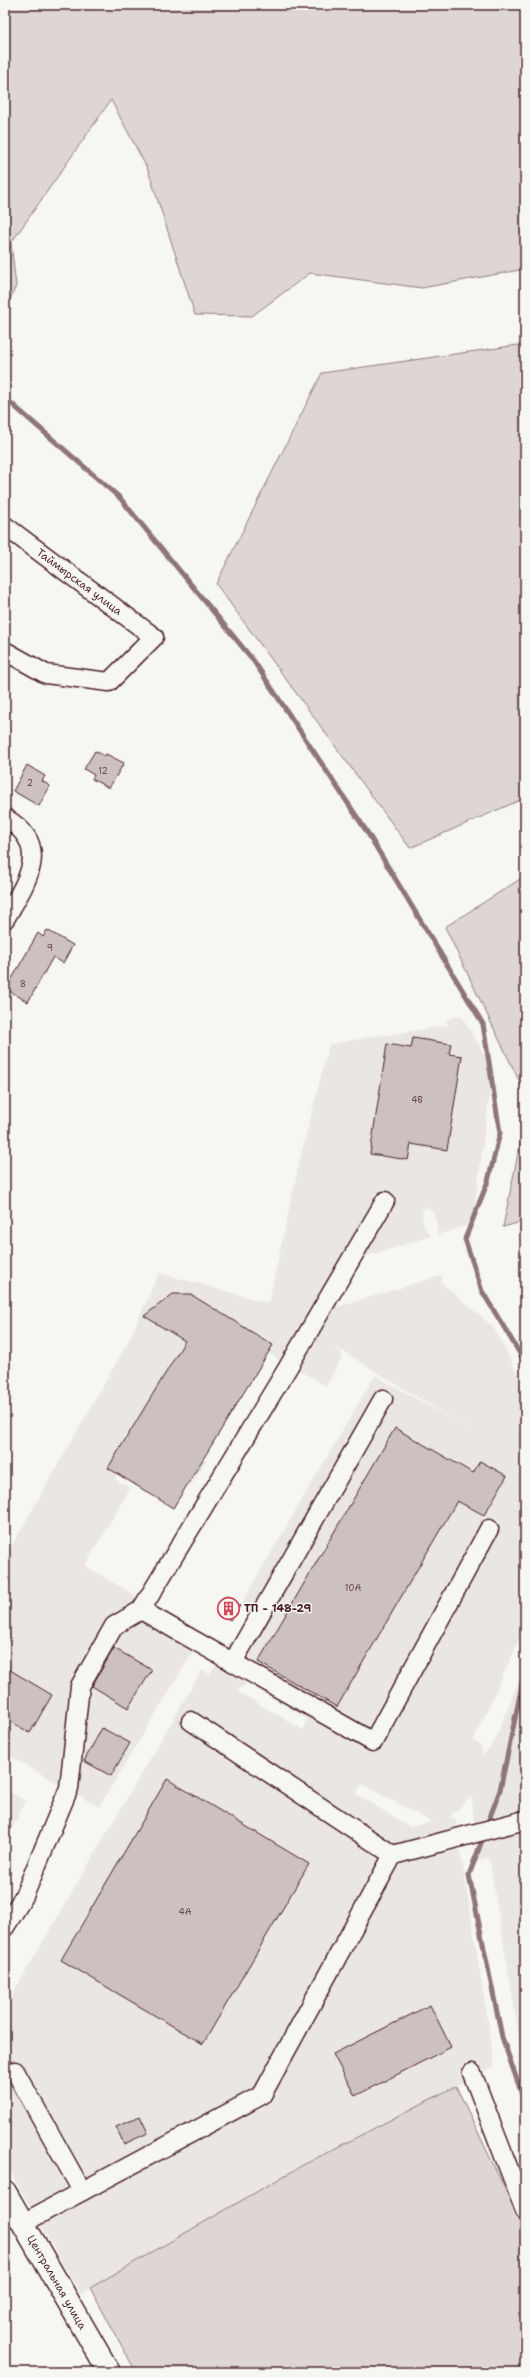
<svg xmlns="http://www.w3.org/2000/svg" width="530" height="2377" font-family="'Shantell Sans',sans-serif">
  <style>
    .built { fill: #e9e6e3; fill-rule: evenodd }
    .green { fill: #ddd6d5; stroke: #947a80 }
    .lines { fill: none; stroke-linecap: round; stroke-linejoin: round }
    .stream { stroke: #8e747a; stroke-width: 5 }
    .building { fill: #ccc1c0; stroke: #4a1f2b }
    .minor-casing { stroke: #4a1f2b; stroke-width: 21 }
    .major-casing { stroke: #4a1f2b; stroke-width: 25 }
    .minor { stroke: #f6f6f2; stroke-width: 18 }
    .major { stroke: #f6f6f2; stroke-width: 22 }
    .labels { text-anchor: middle; stroke-width: 3; stroke-linejoin: round; paint-order: stroke }
    .number-label { font-size: 9px; fill: #6a4850 }
    .street-label { font-size: 11px; fill: #4a1f2b; stroke: #f6f6f2 }
    .poi-label { font-size: 11px; font-weight: bold; fill: #4a1f2b; stroke: #f6f6f2; text-anchor: start }
  </style>
  <rect width="100%" height="100%" fill="#f6f6f2"/>
  <filter id="ink" filterUnits="userSpaceOnUse"><feTurbulence type="fractalNoise" baseFrequency=".025" numOctaves="2"/><feDisplacementMap in="SourceGraphic" scale="8" xChannelSelector="R" yChannelSelector="G"/><feConvolveMatrix kernelMatrix="1 2 1 2 8 2 1 2 1" color-interpolation-filters="sRGB"/></filter>
  <g filter="url(#ink)">
    <!-- built -->
    <g class="built">
      <path d="M461,1015L493,1069L472,1224L437,1235V1226L434,1214L428,1207L423,1208L422,1217L425,1229L431,1236L345,1263L337,1307L443,1275L441,1282L493,1327L509,1356L525,1392V1627L473,1741L481,1745L482,1757L495,1741L525,1665V2071L489,1858L480,1860L471,1796L449,1818L455,1817L495,2066L303,2165L80,2294L5,2162V2007L202,1670L210,1675L229,1642L236,1640L248,1623L249,1616L243,1601L375,1375L467,1428L333,1345L343,1355L326,1386L239,1336L175,1442L206,1460L190,1487L130,1453L114,1479L130,1488L85,1566L203,1635L99,1807L5,1753V1558L129,1340L159,1273L269,1303L299,1163L329,1045L382,1034V1036L450,1025L444,1021ZM247,1683L307,1719L303,1730L237,1691ZM361,1784L432,1822H431L410,1827L356,1794Z"/>
      <path d="M5,1789L25,1801L5,1844Z"/>
    </g>
    <!-- green -->
    <g class="green">
      <path d="M5,5H525V269L422,288L310,273L252,316L195,315L148,170L111,100L11,243L16,286L5,311Z"/>
      <path d="M525,344V798L410,848L216,584L322,373Z"/>
      <path d="M525,876V1093L445,927Z"/>
      <path d="M525,1119V1221L503,1227Z"/>
      <path d="M456,2086L525,2231V2372H136L90,2288L303,2165Z"/>
    </g>
    <g class="lines">
      <!-- stream -->
      <g class="stream">
        <path d="M5,398L120,498L253,660L367,832L483,1024L500,1133L488,1181L465,1239L482,1291L525,1362"/>
        <path d="M487,1825L500,1790L525,1671"/>
        <path d="M484,1835L469,1875L502,2037L525,2103"/>
      </g>
    </g>
    <!-- building -->
    <g class="building">
      <path d="M95,751L105,756L106,754L124,763L109,788L92,779L94,775L84,769Z"/>
      <path d="M27,765L45,776L42,781L50,786L39,806L13,791Z"/>
      <path d="M47,930L73,945L63,963L53,957L28,1002L6,989L38,933L43,937Z"/>
      <path d="M413,1038L451,1044L449,1054L462,1056L447,1150L411,1144L408,1160L370,1154L387,1044L411,1048Z"/>
      <path d="M173,1294H190L273,1345L173,1508L108,1468L185,1341L144,1316Z"/>
      <path d="M395,1428L473,1473L480,1461L507,1476L484,1515L457,1501L337,1707L258,1662Z"/>
      <path d="M226,1596L240,1606L230,1620L216,1611Z"/>
      <path d="M114,1648L152,1670L128,1708L92,1686Z"/>
      <path d="M5,1667L52,1695L30,1733L5,1718Z"/>
      <path d="M102,1728L130,1743L111,1776L84,1761Z"/>
      <path d="M167,1779L309,1864L203,2044L61,1960Z"/>
      <path d="M430,2005L451,2047L355,2096L333,2054Z"/>
      <path d="M140,2116L148,2133L124,2144L116,2127Z"/>
    </g>
    <g class="lines">
      <defs>
        <g id="minor">
          <path id="s1" d="M5,526L154,637L109,682L46,674L5,651"/>
          <path d="M5,818C54,846 25,884 5,919"/>
          <path d="M141,1610L373,1742L489,1529"/>
          <path d="M233,1662L383,1399"/>
          <path d="M393,1855L525,1820"/>
          <path d="M5,1927L24,1896L69,1788L80,1686L114,1626L141,1610L287,1369L385,1201"/>
          <path d="M15,2071L82,2191"/>
          <path d="M472,2073L525,2211"/>
          <path d="M23,2223L262,2095L393,1855L191,1721"/>
        </g>
        <g id="major">
          <path id="s2" d="M5,2192L109,2372"/>
        </g>
      </defs>
      <!-- minor casing -->
      <use href="#minor" class="minor-casing"/>
      <!-- major casing -->
      <use href="#major" class="major-casing"/>
      <!-- minor -->
      <use href="#minor" class="minor"/>
      <!-- major -->
      <use href="#major" class="major"/>
    </g>
  </g>
  <!-- icons -->
  <defs>
    <symbol id="building-ring" viewBox="-11 -11 22 22"><circle r="9.5" fill="#f6f6f2" stroke="#d1495b" stroke-width="1.5"/><path d="M-4-6H4V6H1V3H-1V6H-4ZM-2.5-4.3h1.7v1.8h-1.7ZM.8-4.3h1.7v1.8H.8ZM-2.5-1h1.7V.8h-1.7ZM.8-1h1.7V.8H.8Z" fill="#d1495b"/></symbol>
  </defs>
  <g fill-rule="evenodd">
    <use href="#building-ring" x="216" y="1596" width="25" height="25"/>
  </g>
  <g class="labels">
    <!-- number labels -->
    <g class="number-label">
      <text x="103" y="774">12</text>
      <text x="30" y="786">2</text>
      <text x="50" y="951">9</text>
      <text x="23" y="987">8</text>
      <text x="417" y="1103">4В</text>
      <text x="353" y="1591">10А</text>
      <text x="185" y="1915">4А</text>
    </g>
    <!-- street labels -->
    <g class="street-label">
      <text dy="4" stroke="none"><textPath href="#s1" startOffset="93">Таймырская улица</textPath></text>
      <text dy="4" stroke="none"><textPath href="#s2" startOffset="104">Центральная улица</textPath></text>
    </g>
    <!-- poi labels -->
    <g class="poi-label">
      <text x="244" y="1612">ТП - 148-29</text>
    </g>
  </g>
  <!-- margin -->
  <rect width="530" height="2377" fill="none" stroke="#f6f6f2" stroke-width="20"/>
  <rect x="10" y="10" width="510" height="2357" fill="none" stroke="#4a1f2b" stroke-width="1.5" filter="url(#ink)"/>
</svg>
